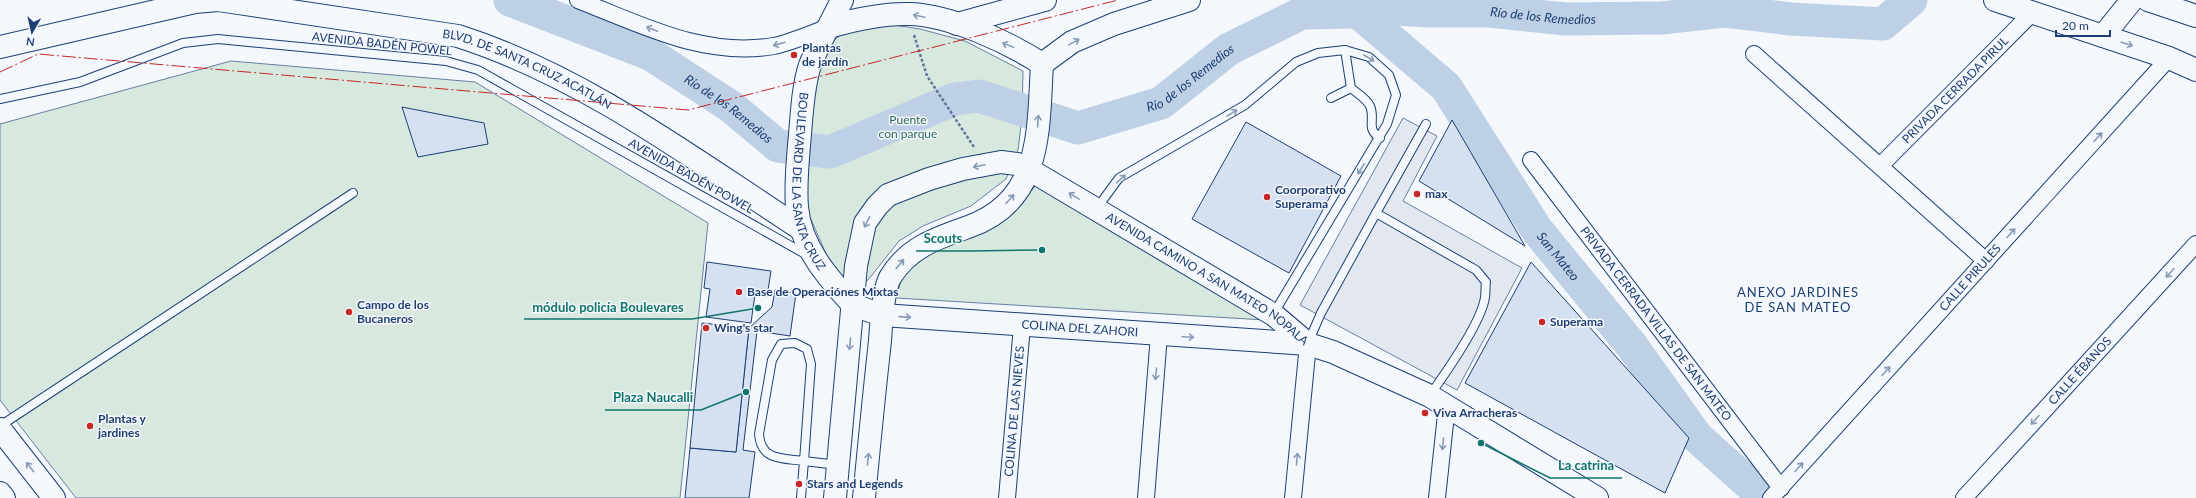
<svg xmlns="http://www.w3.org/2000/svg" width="2196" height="498" font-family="Lato,sans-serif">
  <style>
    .green { fill: #d7e8df; stroke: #687fa3 }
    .parking { fill: #e3e8f0; stroke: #687fa3 }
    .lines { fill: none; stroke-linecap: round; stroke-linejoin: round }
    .river { stroke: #bed0e5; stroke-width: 33 }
    .building { fill: #d5e0f0; stroke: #1d3f73 }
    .service-casing { stroke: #1d3f73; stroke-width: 10 }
    .minor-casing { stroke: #1d3f73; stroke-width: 18 }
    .secondary-casing { stroke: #1d3f73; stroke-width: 24 }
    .primary-casing { stroke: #1d3f73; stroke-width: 24 }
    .path { stroke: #5e769c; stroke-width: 2.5; stroke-dasharray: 3 2; stroke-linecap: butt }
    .service { stroke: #f4f7fb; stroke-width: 8 }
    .minor { stroke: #f4f7fb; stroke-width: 16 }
    .secondary { stroke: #f4f7fb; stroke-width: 22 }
    .primary { stroke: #f4f7fb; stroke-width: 22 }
    .power { stroke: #c62828; stroke-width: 1; stroke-dasharray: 14 3 2 3; stroke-linecap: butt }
    .oneway { stroke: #889bb7 }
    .poi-dot { fill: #c62828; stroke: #f4f7fb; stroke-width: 1.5 }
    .labels { text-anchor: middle; stroke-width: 3; stroke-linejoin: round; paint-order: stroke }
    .street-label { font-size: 12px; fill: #1d3f73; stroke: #f4f7fb }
    .poi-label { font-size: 12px; font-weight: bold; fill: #1d3f73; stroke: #f4f7fb; text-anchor: start }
    .park-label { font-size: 12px; fill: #2c6c60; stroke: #f4f7fb }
    .water-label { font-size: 13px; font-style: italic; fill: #1d3f73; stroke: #f4f7fb }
    .neighbourhood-label { font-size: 13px; letter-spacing: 1px; fill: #1d3f73; stroke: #f4f7fb }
    .leader { fill: none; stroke: #0f766e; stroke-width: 1.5 }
    .callout-dot { fill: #0f766e; stroke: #f4f7fb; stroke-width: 1.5 }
    .callout-label { font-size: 13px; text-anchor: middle; font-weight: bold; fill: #0f766e; stroke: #f4f7fb; stroke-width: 3; stroke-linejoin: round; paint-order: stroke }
  </style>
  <rect width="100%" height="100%" fill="#f4f7fb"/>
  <!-- green -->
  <g class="green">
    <path d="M881,23L920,29L965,41L1023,71L1022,117L1018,150L1006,179L971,206L923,226L899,241L868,280L852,292L833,270L803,201L817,68C836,29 842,33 881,23Z"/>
    <path d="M231,61L475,82L708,223L680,498H76L0,400V124Z"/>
    <path d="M1036,185L1265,320L896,298L904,270L925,254L975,234L1011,214Z"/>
  </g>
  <!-- parking -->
  <path class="parking" d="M1403,118L1437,136L1403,201L1522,268L1457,390L1300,305Z"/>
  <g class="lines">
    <!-- river -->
    <g class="river">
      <path id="s1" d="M510,0L650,54L730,106L778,146L830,152L955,99L979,96L1078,128L1161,103L1229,49L1302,13L1358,12L1379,8L1429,11H1489L1565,19L1661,18L1725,11L1791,19L1883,24L1911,0"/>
      <path id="s2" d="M1358,12L1446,87L1537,230L1632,346L1697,437L1765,498"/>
    </g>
  </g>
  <!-- building -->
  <g class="building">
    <path d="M402,107L484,123L488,144L418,157Z"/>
    <path d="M1452,120L1525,246L1419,181Z"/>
    <path d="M1246,122L1341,176L1289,273L1192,219Z"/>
    <path d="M707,262L771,271L767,296L755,294L751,323L706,317L710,289L704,288Z"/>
    <path d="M1531,262L1689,438L1665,493L1465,383Z"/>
    <path d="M775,290L796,293L790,336L757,331L743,450L755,452L749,498H685L690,448L736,452L749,328L772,307Z"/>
    <path d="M702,323L749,328L736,452L690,448Z"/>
  </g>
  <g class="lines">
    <defs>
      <g id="service">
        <path d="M1345,50L1351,88C1358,94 1366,98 1370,106C1376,120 1365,128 1380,138"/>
        <path d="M1331,98L1351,88"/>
        <path d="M0,99L80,82L183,43L218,39L446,61L478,70L807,255"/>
        <path d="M1097,208L1119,178L1245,105L1296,62L1318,53L1345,50L1369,57L1389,75L1396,95L1387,124L1274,313"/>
        <path d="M1376,213L1426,124"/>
        <path d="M1308,343L1321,313L1376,213L1476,270L1486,282C1485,287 1486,292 1485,297C1482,321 1445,374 1430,395"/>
        <path d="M0,426L353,193"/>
        <path d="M801,498L804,461C782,458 761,461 759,434L772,360L781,344L795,343L807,349L811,364L804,461L838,465"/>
      </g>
      <g id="minor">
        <path d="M578,0C642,25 704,58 774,46C793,42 812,33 829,27"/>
        <path d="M1754,54L1986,261"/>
        <path id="s3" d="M1531,160L1781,488"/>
        <path id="s4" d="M1880,166L2031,14"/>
        <path id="s5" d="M1007,498L1022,326"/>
        <path d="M1146,498L1159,335"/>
        <path d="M1293,498L1308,344"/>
        <path d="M1437,498L1447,405"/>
        <path id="s6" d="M1771,498L2169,58"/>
        <path id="s7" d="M1964,498L2196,244"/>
      </g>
      <g id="secondary">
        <path id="s8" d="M218,0L458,36C583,76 692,158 801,229"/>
        <path id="s9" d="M842,0C832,21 819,43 810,65C803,86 802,112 800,134C798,158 795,183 797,207C800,246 828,278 853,305"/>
        <path d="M1995,0L2169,58L2196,70"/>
        <path d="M2148,0L2196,16"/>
        <path d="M957,24L1045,0"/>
        <path d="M829,27C856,19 883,13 911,14C952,16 1008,42 1042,64"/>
        <path d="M2103,36L2132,0"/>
        <path d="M0,47L195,2L218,0"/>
        <path d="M1042,64L1072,42L1114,24L1189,0"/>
        <path d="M835,498L856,266L865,223L877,206L888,195L929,179L963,169L1001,162L1017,164L1030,170"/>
        <path d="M864,498C869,446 874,394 880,341C881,326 883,288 891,276C909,247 937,238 968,227C1043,201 1038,130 1042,64"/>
      </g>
      <g id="primary">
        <path id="s10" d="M1030,170L1274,315L1308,344L1333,352L1430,396L1597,498"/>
        <path id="s11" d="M853,305L882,315L1308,344"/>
        <path d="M0,429L54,498"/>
        <path d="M0,493L4,498"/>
      </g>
    </defs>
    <!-- service casing -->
    <use href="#service" class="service-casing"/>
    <!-- minor casing -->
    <use href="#minor" class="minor-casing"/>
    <!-- secondary casing -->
    <use href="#secondary" class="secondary-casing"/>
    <!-- primary casing -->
    <use href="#primary" class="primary-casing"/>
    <!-- path -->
    <path class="path" d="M914,35L927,76L974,147"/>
    <!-- service -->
    <use href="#service" class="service"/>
    <!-- minor -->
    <use href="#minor" class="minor"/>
    <!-- secondary -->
    <use href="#secondary" class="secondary"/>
    <!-- primary -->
    <use href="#primary" class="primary"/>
    <!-- power -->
    <path class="power" d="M0,72L38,54L688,110L1118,0"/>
  </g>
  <!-- one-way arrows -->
  <defs><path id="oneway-shaft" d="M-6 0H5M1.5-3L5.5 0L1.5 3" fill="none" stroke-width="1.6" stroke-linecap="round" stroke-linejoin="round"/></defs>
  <g class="oneway">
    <use href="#oneway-shaft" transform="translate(919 16) rotate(-168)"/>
    <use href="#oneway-shaft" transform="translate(652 29) rotate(-159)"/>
    <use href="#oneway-shaft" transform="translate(1074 42) rotate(-29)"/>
    <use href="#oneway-shaft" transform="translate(779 44) rotate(164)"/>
    <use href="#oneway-shaft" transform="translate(2127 44) rotate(18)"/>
    <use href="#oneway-shaft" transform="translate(1008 45) rotate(-158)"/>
    <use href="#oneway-shaft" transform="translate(1369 58) rotate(30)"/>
    <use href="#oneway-shaft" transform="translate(1232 113) rotate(-32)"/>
    <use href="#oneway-shaft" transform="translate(1038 121) rotate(-86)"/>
    <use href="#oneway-shaft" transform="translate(2098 137) rotate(-48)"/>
    <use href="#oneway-shaft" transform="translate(979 166) rotate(168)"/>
    <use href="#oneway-shaft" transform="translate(1361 169) rotate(121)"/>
    <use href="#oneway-shaft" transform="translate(1121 179) rotate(-41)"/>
    <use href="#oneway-shaft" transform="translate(1074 196) rotate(-149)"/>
    <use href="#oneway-shaft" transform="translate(1010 199) rotate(-48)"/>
    <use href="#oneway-shaft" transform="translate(867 222) rotate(117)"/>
    <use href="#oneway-shaft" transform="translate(2011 233) rotate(-48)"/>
    <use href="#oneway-shaft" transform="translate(900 264) rotate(-50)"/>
    <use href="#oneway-shaft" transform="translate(2170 273) rotate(132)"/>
    <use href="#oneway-shaft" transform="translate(905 317) rotate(4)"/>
    <use href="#oneway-shaft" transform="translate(1188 337) rotate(3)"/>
    <use href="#oneway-shaft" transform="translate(850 344) rotate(95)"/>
    <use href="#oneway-shaft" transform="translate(1886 371) rotate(-48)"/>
    <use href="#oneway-shaft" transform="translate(1156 374) rotate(95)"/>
    <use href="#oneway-shaft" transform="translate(2035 420) rotate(132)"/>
    <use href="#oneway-shaft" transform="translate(1443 444) rotate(96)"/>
    <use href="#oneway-shaft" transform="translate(868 459) rotate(-84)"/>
    <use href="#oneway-shaft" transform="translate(1297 459) rotate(-85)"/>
    <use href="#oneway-shaft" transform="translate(30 467) rotate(-128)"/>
    <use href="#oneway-shaft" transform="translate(1799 467) rotate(-48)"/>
  </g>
  <!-- markers -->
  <g class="poi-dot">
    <circle cx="794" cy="55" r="4"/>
    <circle cx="1417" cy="194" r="4"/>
    <circle cx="1267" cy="197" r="4"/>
    <circle cx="739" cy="292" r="4"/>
    <circle cx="349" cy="312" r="4"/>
    <circle cx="1542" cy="322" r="4"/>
    <circle cx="706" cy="328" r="4"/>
    <circle cx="1425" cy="413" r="4"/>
    <circle cx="90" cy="426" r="4"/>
    <circle cx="799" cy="484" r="4"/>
  </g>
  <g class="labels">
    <!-- street labels -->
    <g class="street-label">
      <text transform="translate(382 44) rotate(6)" y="4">AVENIDA BADÉN POWEL</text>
      <text dy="4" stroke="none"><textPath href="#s8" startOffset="319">BLVD. DE SANTA CRUZ ACATLÁN</textPath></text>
      <text dy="4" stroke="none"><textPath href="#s4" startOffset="107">PRIVADA CERRADA PIRUL</textPath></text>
      <text transform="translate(691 176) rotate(29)" y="4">AVENIDA BADÉN POWEL</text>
      <text dy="4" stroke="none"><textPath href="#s9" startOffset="192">BOULEVARD DE LA SANTA CRUZ</textPath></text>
      <text dy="4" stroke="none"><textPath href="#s6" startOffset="297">CALLE PIRULES</textPath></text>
      <text dy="4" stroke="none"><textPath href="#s10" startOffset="208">AVENIDA CAMINO A SAN MATEO NOPALA</textPath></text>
      <text dy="4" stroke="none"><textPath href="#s3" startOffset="206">PRIVADA CERRADA VILLAS DE SAN MATEO</textPath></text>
      <text dy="4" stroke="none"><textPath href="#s11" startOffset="229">COLINA DEL ZAHORI</textPath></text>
      <text dy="4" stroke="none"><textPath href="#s7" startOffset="172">CALLE ÉBANOS</textPath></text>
      <text dy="4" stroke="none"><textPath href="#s5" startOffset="87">COLINA DE LAS NIEVES</textPath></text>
    </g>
    <!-- poi labels -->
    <g class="poi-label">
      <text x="802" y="52">Plantas<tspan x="802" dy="14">de jardín</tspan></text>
      <text x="1275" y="194">Coorporativo<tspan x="1275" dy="14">Superama</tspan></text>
      <text x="1425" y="198">max</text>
      <text x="747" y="296">Base de Operaciónes Mixtas</text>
      <text x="357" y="309">Campo de los<tspan x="357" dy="14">Bucaneros</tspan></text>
      <text x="1550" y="326">Superama</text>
      <text x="714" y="332">Wing's star</text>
      <text x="1433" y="417">Viva Arracheras</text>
      <text x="98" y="423">Plantas y<tspan x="98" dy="14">jardines</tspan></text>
      <text x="807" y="488">Stars and Legends</text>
    </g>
    <!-- park labels -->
    <g class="park-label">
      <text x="908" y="124">Puente<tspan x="908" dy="14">con parque</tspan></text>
    </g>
    <!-- water labels -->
    <g class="water-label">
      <text dy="5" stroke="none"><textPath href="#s1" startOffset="1121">Río de los Remedios</textPath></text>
      <text dy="5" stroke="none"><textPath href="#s1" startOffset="749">Río de los Remedios</textPath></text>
      <text dy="5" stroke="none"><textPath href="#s1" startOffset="246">Río de los Remedios</textPath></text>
      <text dy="5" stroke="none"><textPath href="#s2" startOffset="319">San Mateo</textPath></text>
    </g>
    <!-- neighbourhood labels -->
    <g class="neighbourhood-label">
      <text x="1798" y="297">ANEXO JARDINES<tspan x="1798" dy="15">DE SAN MATEO</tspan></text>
    </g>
  </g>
  <!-- callouts -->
  <path class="leader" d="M1042 250L971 251H916M758 308L692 319H524M746 392L701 410H605M1481 443L1550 478H1622"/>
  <g class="callout-dot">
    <circle cx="1042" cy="250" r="4"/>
    <circle cx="758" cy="308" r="4"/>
    <circle cx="746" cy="392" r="4"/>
    <circle cx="1481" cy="443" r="4"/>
  </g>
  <g class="callout-label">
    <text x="943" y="243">Scouts</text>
    <text x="608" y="312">módulo policía Boulevares</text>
    <text x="653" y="402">Plaza Naucalli</text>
    <text x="1586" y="470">La catrina</text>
  </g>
  <!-- north arrow -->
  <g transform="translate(32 32) rotate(189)" stroke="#f4f7fb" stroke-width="3" paint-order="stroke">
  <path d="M0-3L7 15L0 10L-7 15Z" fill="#1d3f73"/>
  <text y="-6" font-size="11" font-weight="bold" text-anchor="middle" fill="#1d3f73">N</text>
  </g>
  <!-- scale -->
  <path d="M2056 30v6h54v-6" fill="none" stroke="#1d3f73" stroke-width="2"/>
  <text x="2062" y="30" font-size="12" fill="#1d3f73" stroke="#f4f7fb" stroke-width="3" paint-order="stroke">20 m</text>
</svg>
